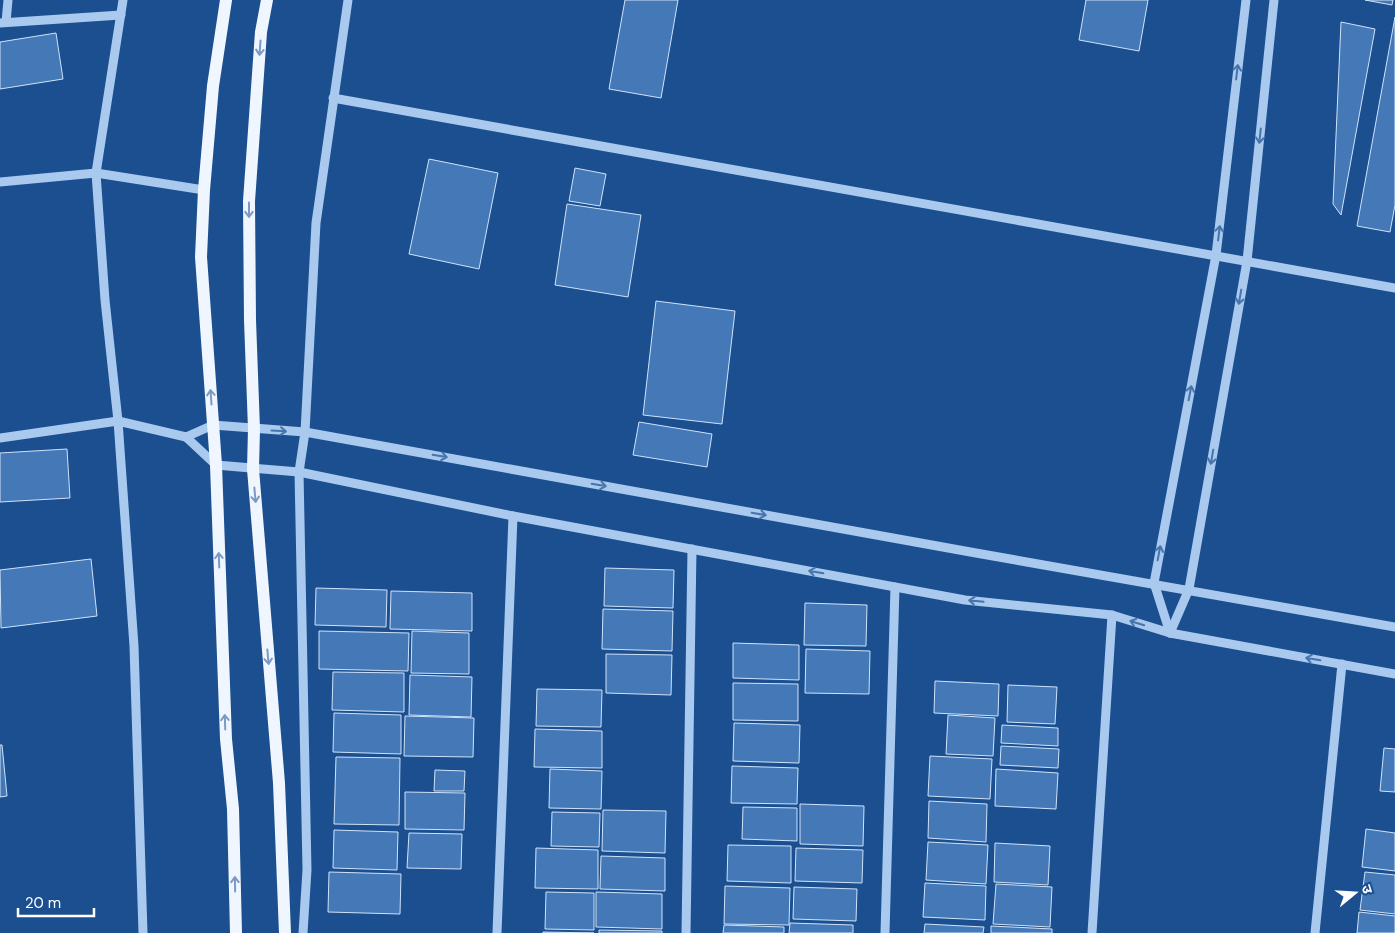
<svg xmlns="http://www.w3.org/2000/svg" width="1395" height="933" font-family="'DM Sans','Noto Sans Devanagari',sans-serif">
  <style>
    .building { fill: #4478b7; stroke: #cfe3fa }
    .lines { fill: none; stroke-linecap: round; stroke-linejoin: round }
    .minor { stroke: #a9c9ee; stroke-width: 9 }
    .major { stroke: #f0f6ff; stroke-width: 12 }
    .oneway { stroke: #7b9ac1 }
    .oneway2 { stroke: #4674ac }
  </style>
  <rect width="100%" height="100%" fill="#1b4f8f"/>
  <!-- building -->
  <g class="building">
    <path d="M625,0H678L661,98L609,89Z"/>
    <path d="M1086,0H1148L1139,51L1079,40Z"/>
    <path d="M1365,0H1393L1392,5Z"/>
    <path d="M1395,17V205L1390,232L1357,226Z"/>
    <path d="M1341,22L1375,29L1341,215L1333,204Z"/>
    <path d="M56,33L63,79L0,89V42Z"/>
    <path d="M429,159L498,173L479,269L409,254Z"/>
    <path d="M575,168L606,174L600,206L569,201Z"/>
    <path d="M567,204L641,215L628,297L555,285Z"/>
    <path d="M656,301L735,311L722,424L643,415Z"/>
    <path d="M639,422L712,434L707,467L633,455Z"/>
    <path d="M67,449L70,498L0,502V453Z"/>
    <path d="M91,559L97,616L1,628L0,570Z"/>
    <path d="M605,568L674,570L673,608L604,606Z"/>
    <path d="M316,588L387,590L386,627L315,625Z"/>
    <path d="M391,591L472,593V631L390,629Z"/>
    <path d="M805,603L867,605L866,646L804,645Z"/>
    <path d="M603,609L673,611L672,651L602,649Z"/>
    <path d="M319,631L409,633L408,671L319,669Z"/>
    <path d="M412,631L469,633V674L411,673Z"/>
    <path d="M733,643L799,645V680L733,678Z"/>
    <path d="M806,649L870,651L869,694L805,693Z"/>
    <path d="M606,654L672,655L671,695L606,693Z"/>
    <path d="M333,672L404,673V712L332,710Z"/>
    <path d="M410,675L472,677L471,717L409,715Z"/>
    <path d="M935,681L999,684L998,716L934,713Z"/>
    <path d="M733,683L798,684V721L733,720Z"/>
    <path d="M1008,685L1057,687L1055,724L1007,722Z"/>
    <path d="M537,689L602,690L601,727L536,726Z"/>
    <path d="M334,713L401,715V754L333,752Z"/>
    <path d="M948,715L995,718L993,756L946,754Z"/>
    <path d="M405,716L474,718L473,757L404,756Z"/>
    <path d="M734,723L800,725L799,763L733,761Z"/>
    <path d="M1002,725L1058,728V746L1001,743Z"/>
    <path d="M535,729L602,731V768L534,767Z"/>
    <path d="M0,745H2L7,796L0,797Z"/>
    <path d="M1001,746L1059,749L1058,768L1000,765Z"/>
    <path d="M1384,748L1395,749V792L1380,791Z"/>
    <path d="M930,756L992,759L990,799L928,796Z"/>
    <path d="M336,757L400,758L399,825L334,824Z"/>
    <path d="M732,766L798,768L797,804L731,803Z"/>
    <path d="M550,769L602,771L601,809L549,808Z"/>
    <path d="M996,769L1058,773L1056,809L995,806Z"/>
    <path d="M435,770L465,771L464,791H434Z"/>
    <path d="M405,792L465,793L464,830L405,829Z"/>
    <path d="M929,801L987,804L986,842L928,838Z"/>
    <path d="M800,804L864,806L863,846L800,844Z"/>
    <path d="M743,807L797,808V841L742,839Z"/>
    <path d="M603,810L666,811L665,853L602,851Z"/>
    <path d="M552,812L600,813L599,847L551,846Z"/>
    <path d="M1366,829L1395,833V871L1362,867Z"/>
    <path d="M334,830L398,832L397,870L333,868Z"/>
    <path d="M409,833L462,834L461,869L407,868Z"/>
    <path d="M928,842L988,845L986,884L926,880Z"/>
    <path d="M995,843L1050,846L1048,885L994,882Z"/>
    <path d="M728,845L791,846V883L727,881Z"/>
    <path d="M536,848L598,850V889L535,888Z"/>
    <path d="M796,848L863,850L862,883L795,881Z"/>
    <path d="M601,856L665,858V891L600,889Z"/>
    <path d="M329,872L401,874L400,914L328,912Z"/>
    <path d="M1365,872L1395,875V914L1360,910Z"/>
    <path d="M925,883L986,886L985,920L923,917Z"/>
    <path d="M996,884L1052,887L1050,927L993,924Z"/>
    <path d="M725,886L790,888L789,925L724,924Z"/>
    <path d="M794,887L857,889L856,921L793,919Z"/>
    <path d="M546,892L594,893V930L545,929Z"/>
    <path d="M596,892L662,894V929L596,927Z"/>
    <path d="M1359,912L1395,916V933H1357Z"/>
    <path d="M790,923L853,925V933H789Z"/>
    <path d="M925,924L984,927L983,933H924Z"/>
    <path d="M724,925L784,927V933H723Z"/>
    <path d="M991,926L1052,929V933H991Z"/>
    <path d="M599,930L662,931V933H599Z"/>
    <path d="M543,932L594,933H543Z"/>
  </g>
  <g class="lines">
    <!-- minor -->
    <g class="minor">
      <path d="M123,0L96,173L105,300L118,421L134,646L143,933"/>
      <path d="M6,22L8,0"/>
      <path d="M0,23L121,15"/>
      <path d="M333,98L1395,288"/>
      <path d="M0,182L96,173L204,190"/>
      <path d="M0,438L118,421L186,437"/>
      <path d="M1395,627L976,553L305,432L213,425L186,437L216,465L299,472L513,516L965,600L1112,615L1170,633L1395,674"/>
      <path d="M1170,633L1154,583L1216,255L1246,0"/>
      <path d="M1170,633L1189,589L1247,261L1274,0"/>
      <path d="M303,933L307,870L299,472L305,432L316,223L348,0"/>
      <path d="M497,933L513,516"/>
      <path d="M686,933L692,549"/>
      <path d="M885,933L895,587"/>
      <path d="M1092,933L1112,615"/>
      <path d="M1315,933L1342,664"/>
    </g>
    <!-- major -->
    <g class="major">
      <path d="M226,0L213,86L204,190L201,257L216,465L226,739L233,809L236,933"/>
      <path d="M267,0L261,32L249,201L250,320L254,429L253,469L279,783L285,933"/>
    </g>
  </g>
  <!-- one-way arrows -->
  <defs><path id="oneway-shaft" d="M-6 0H5M1.5-3L5.5 0L1.5 3" fill="none" stroke-width="1.6" stroke-linecap="round" stroke-linejoin="round" transform="scale(1.25)"/></defs>
  <g class="oneway">
    <use href="#oneway-shaft" transform="translate(260 48) rotate(94)"/>
    <use href="#oneway-shaft" transform="translate(249 210) rotate(90)"/>
    <use href="#oneway-shaft" transform="translate(211 397) rotate(-94)"/>
    <use href="#oneway-shaft" transform="translate(255 495) rotate(85)"/>
    <use href="#oneway-shaft" transform="translate(219 560) rotate(-92)"/>
    <use href="#oneway-shaft" transform="translate(268 657) rotate(85)"/>
    <use href="#oneway-shaft" transform="translate(225 722) rotate(-92)"/>
    <use href="#oneway-shaft" transform="translate(235 884) rotate(-91)"/>
  </g>
  <g class="oneway2">
    <use href="#oneway-shaft" transform="translate(1237 72) rotate(-83)"/>
    <use href="#oneway-shaft" transform="translate(1260 136) rotate(96)"/>
    <use href="#oneway-shaft" transform="translate(1219 233) rotate(-83)"/>
    <use href="#oneway-shaft" transform="translate(1240 297) rotate(100)"/>
    <use href="#oneway-shaft" transform="translate(1190 393) rotate(-79)"/>
    <use href="#oneway-shaft" transform="translate(279 431) rotate(3)"/>
    <use href="#oneway-shaft" transform="translate(440 456) rotate(10)"/>
    <use href="#oneway-shaft" transform="translate(1212 457) rotate(100)"/>
    <use href="#oneway-shaft" transform="translate(599 485) rotate(10)"/>
    <use href="#oneway-shaft" transform="translate(759 514) rotate(10)"/>
    <use href="#oneway-shaft" transform="translate(1159 553) rotate(-79)"/>
    <use href="#oneway-shaft" transform="translate(816 572) rotate(-170)"/>
    <use href="#oneway-shaft" transform="translate(976 601) rotate(-174)"/>
    <use href="#oneway-shaft" transform="translate(1137 623) rotate(-163)"/>
    <use href="#oneway-shaft" transform="translate(1313 659) rotate(-170)"/>
  </g>
  <!-- north arrow -->
  <g transform="translate(1355 893) rotate(72)" stroke="#1b4f8f" stroke-width="4" paint-order="stroke">
  <path d="M0-4L9 19L0 12L-9 19Z" fill="#ffffff"/>
  <text y="-8" font-size="14" font-weight="bold" text-anchor="middle" fill="#ffffff">उ</text>
  </g>
  <!-- scale -->
  <path d="M18 908v8h76v-8" fill="none" stroke="#ffffff" stroke-width="2.5"/>
  <text x="25" y="908" font-size="15" fill="#ffffff" stroke="#1b4f8f" stroke-width="4" paint-order="stroke">20 m</text>
</svg>
